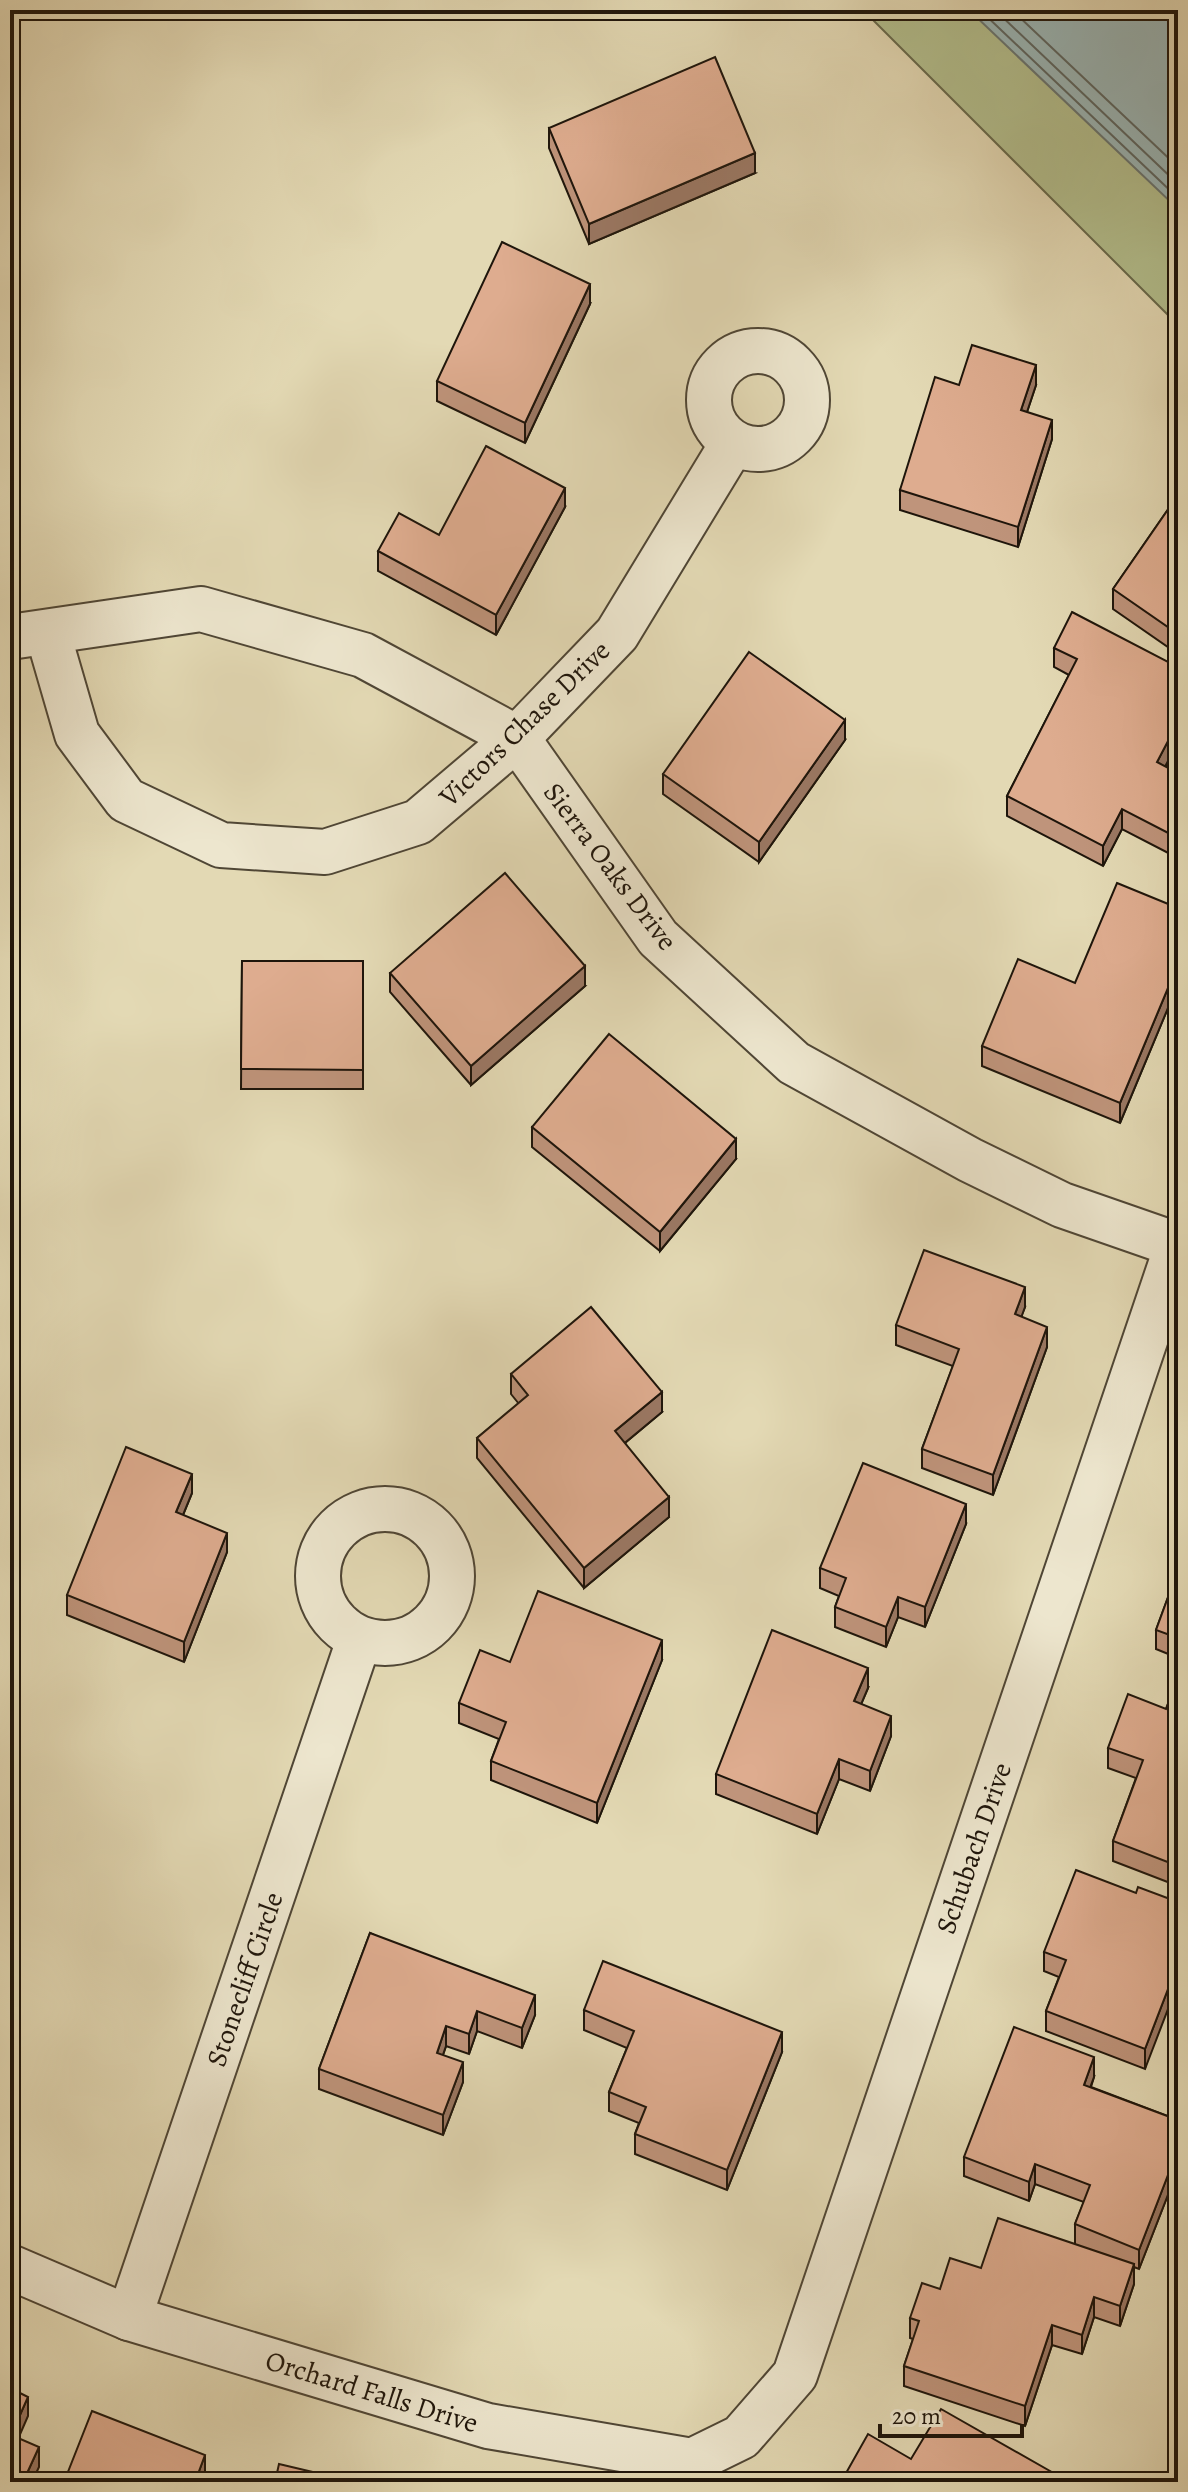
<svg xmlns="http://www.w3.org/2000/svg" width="1188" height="2492" font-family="Alegreya,serif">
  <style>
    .green { fill: #b3bf8e; stroke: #686a4c; stroke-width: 2 }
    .water { fill: #9ab7b8; stroke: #687673; stroke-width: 2 }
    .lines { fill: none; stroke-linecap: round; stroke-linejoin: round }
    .shore { stroke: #5c6662; stroke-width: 2 }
    .minor-casing { stroke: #4f4635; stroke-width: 48 }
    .minor { stroke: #ede6ce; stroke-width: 44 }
    .wall { fill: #bf947b; stroke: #1e150b; stroke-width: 2 }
    .shaded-wall { fill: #9b7864; stroke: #1e150b; stroke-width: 2 }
    .building { fill: #deac8f; stroke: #1e150b; stroke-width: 2 }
    .labels { text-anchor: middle; stroke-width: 8; stroke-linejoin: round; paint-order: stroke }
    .street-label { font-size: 28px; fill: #1e150b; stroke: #ede6ce }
  </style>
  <rect width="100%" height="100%" fill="#e3d9b4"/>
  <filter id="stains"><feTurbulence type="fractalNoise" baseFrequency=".0025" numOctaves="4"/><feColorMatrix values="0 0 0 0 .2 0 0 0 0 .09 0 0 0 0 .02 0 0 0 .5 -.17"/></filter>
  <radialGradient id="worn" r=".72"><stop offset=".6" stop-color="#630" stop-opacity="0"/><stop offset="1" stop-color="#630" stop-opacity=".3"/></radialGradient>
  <!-- green -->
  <path class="green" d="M863,10H1178V325Z"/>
  <!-- water -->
  <path class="water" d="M969,10H1178V209Z"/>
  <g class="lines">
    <!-- shore -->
    <g class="shore">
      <path d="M980,10L1178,198"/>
      <path d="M995,10L1178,184"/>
      <path d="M1012,10L1178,167"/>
    </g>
    <defs>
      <g id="minor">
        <circle cx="758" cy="400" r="49"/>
        <path d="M48,634L77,734L126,800L221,845L325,852L418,822L517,738L617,634L733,443"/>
        <path d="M10,637L201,609L363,655L517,738L658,938L794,1063L970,1160L1062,1205L1177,1245"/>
        <circle cx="385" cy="1576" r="67"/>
        <path d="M10,2267L129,2318L488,2426L692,2461L741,2437L795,2375L1178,1243"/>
        <path d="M129,2318L359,1640"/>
      </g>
    </defs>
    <!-- minor casing -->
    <use href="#minor" class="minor-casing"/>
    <!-- minor -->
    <use href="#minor" class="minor"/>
  </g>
  <!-- wall -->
  <g class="wall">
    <path d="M549,128L755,173L589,244L549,148Z"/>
    <path d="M590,304L525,443L437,401V381Z"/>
    <path d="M959,385H1036L1027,412L1052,439L1018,547L900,510V490Z"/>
    <path d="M1178,495V654L1113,609V589Z"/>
    <path d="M565,507L496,635L378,571V551L439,535Z"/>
    <path d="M1054,648L1178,667V742L1166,766L1178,773V858L1122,829L1103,866L1007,816V796L1069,675L1054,667Z"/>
    <path d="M845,740L759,862L663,794V774Z"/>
    <path d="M1178,908V984L1120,1123L982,1066V1046L1075,983Z"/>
    <path d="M242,961H363V1089H241Z"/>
    <path d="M390,973L585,986L471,1085L390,992Z"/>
    <path d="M532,1127L736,1159L660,1251L532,1147Z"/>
    <path d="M1025,1307L1021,1317L1047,1347L993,1495L922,1468V1449L953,1366L896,1345V1325Z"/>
    <path d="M511,1374L662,1412L625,1443L669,1517L584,1588L477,1458V1438L519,1404L511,1394Z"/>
    <path d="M192,1493L183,1515L227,1552L184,1662L67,1615V1595Z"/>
    <path d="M966,1524L925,1627L898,1617L886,1647L835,1627V1607L839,1596L820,1588V1568Z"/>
    <path d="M1178,1570V1658L1156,1649V1630Z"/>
    <path d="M662,1660L597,1823L491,1780V1761L499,1739L459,1723V1703L510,1662Z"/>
    <path d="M1178,1677V1886L1113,1861V1841L1136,1778L1108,1768V1748L1166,1709Z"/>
    <path d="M868,1688L861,1704L891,1736L870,1791L839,1779L817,1834L716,1794V1774Z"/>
    <path d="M1136,1893L1178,1902L1145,2069L1046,2031V2011L1059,1977L1044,1971V1952Z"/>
    <path d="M370,1933L535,2015L522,2048L477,2031L469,2054L446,2046L443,2055L463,2082L443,2135L319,2089V2069Z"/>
    <path d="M584,2010L782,2052L727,2190L635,2154V2134L639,2123L609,2111V2092L627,2048L584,2030Z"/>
    <path d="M1094,2077L1091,2087L1178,2120V2169L1139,2269L1134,2267V2284L1120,2326L1094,2317L1082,2354L1052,2345L1025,2426L904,2386V2366L913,2339L910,2338V2318L940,2289L981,2268L1075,2244V2224L1084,2202L1035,2184L1029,2201L964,2176V2157Z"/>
  </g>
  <!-- shaded-wall -->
  <g class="shaded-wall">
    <path d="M755,153V173L589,244V224Z"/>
    <path d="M590,284V304L525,443V423Z"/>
    <path d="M1036,365V385L1021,430V410Z"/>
    <path d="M1052,420V439L1018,547V527Z"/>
    <path d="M565,488V507L496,635V615Z"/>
    <path d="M845,720V740L759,862V842Z"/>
    <path d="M1178,722V742L1157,782V762Z"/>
    <path d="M1122,809V829L1103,866V846Z"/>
    <path d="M1178,964V984L1120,1123V1103Z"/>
    <path d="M585,966V986L471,1085V1066Z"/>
    <path d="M736,1139V1159L660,1251V1232Z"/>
    <path d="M1025,1287V1307L1015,1334V1314Z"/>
    <path d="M1047,1327V1347L993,1495V1475Z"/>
    <path d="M662,1392V1412L615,1451V1431Z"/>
    <path d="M192,1474V1493L176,1532V1512Z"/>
    <path d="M669,1497V1517L584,1588V1568Z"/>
    <path d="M966,1504V1524L925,1627V1607Z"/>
    <path d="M227,1533V1552L184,1662V1642Z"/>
    <path d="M898,1597V1617L886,1647V1627Z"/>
    <path d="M662,1640V1660L597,1823V1803Z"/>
    <path d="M868,1668V1688L854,1721V1701Z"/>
    <path d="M891,1716V1736L870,1791V1771Z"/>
    <path d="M839,1759V1779L817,1834V1814Z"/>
    <path d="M1178,1963V1983L1145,2069V2049Z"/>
    <path d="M535,1995V2015L522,2048V2028Z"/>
    <path d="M477,2011V2031L469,2054V2034Z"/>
    <path d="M446,2026V2046L437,2072V2053Z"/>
    <path d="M782,2032V2052L727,2190V2170Z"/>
    <path d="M1094,2057V2077L1084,2104V2085Z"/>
    <path d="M463,2062V2082L443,2135V2115Z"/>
    <path d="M1178,2149V2169L1139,2269V2250Z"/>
    <path d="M1035,2164V2184L1029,2201V2182Z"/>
    <path d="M1134,2264V2284L1120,2326V2306Z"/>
    <path d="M1094,2297V2317L1082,2354V2335Z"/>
    <path d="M1052,2325V2345L1025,2426V2406Z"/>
    <path d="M28,2397V2416L11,2455V2435Z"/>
    <path d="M39,2447V2467L32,2482H23Z"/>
    <path d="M205,2455V2475L203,2482H195Z"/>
  </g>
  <!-- building -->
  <g class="building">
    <path d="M715,57L755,153L589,224L549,128Z"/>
    <path d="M502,242L590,284L525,423L437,381Z"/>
    <path d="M972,345L1036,365L1021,410L1052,420L1018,527L900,490L935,377L959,385Z"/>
    <path d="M486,446L565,488L496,615L378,551L399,513L439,535Z"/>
    <path d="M1178,495V634L1113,589Z"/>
    <path d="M1072,612L1178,667V722L1157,762L1178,773V838L1122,809L1103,846L1007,796L1077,659L1054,648Z"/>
    <path d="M749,652L845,720L759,842L663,774Z"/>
    <path d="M505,873L585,966L471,1066L390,973Z"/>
    <path d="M1117,883L1178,908V964L1120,1103L982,1046L1018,959L1075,983Z"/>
    <path d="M242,961H363V1070L241,1069Z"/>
    <path d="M609,1034L736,1139L660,1232L532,1127Z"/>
    <path d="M924,1250L1025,1287L1015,1314L1047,1327L993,1475L922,1449L959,1349L896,1325Z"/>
    <path d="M591,1307L662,1392L615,1431L669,1497L584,1568L477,1438L528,1395L511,1374Z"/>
    <path d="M126,1447L192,1474L176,1512L227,1533L184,1642L67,1595Z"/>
    <path d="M863,1463L966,1504L925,1607L898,1597L886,1627L835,1607L846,1578L820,1568Z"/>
    <path d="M1178,1570V1638L1156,1630Z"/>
    <path d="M538,1591L662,1640L597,1803L491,1761L506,1722L459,1703L480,1650L510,1662Z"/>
    <path d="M772,1630L868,1668L854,1701L891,1716L870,1771L839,1759L817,1814L716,1774Z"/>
    <path d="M1178,1677V1866L1113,1841L1143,1760L1108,1748L1128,1694L1166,1709Z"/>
    <path d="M1076,1870L1136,1893L1138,1887L1178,1902V1963L1145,2049L1046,2011L1066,1960L1044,1952Z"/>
    <path d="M370,1933L535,1995L522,2028L477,2011L469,2034L446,2026L437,2053L463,2062L443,2115L319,2069Z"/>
    <path d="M603,1961L782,2032L727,2170L635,2134L646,2107L609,2092L634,2031L584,2010Z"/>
    <path d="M1014,2027L1094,2057L1084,2085L1178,2120V2149L1139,2250L1075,2224L1090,2185L1035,2164L1029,2182L964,2157Z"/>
    <path d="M998,2218L1134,2264L1120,2306L1094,2297L1082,2335L1052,2325L1025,2406L904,2366L919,2321L910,2318L922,2283L940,2289L950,2258L981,2268Z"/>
    <path d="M10,2388L28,2397L11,2435L39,2447L23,2482H10Z"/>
    <path d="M941,2409L1064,2479L1062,2482H841L868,2434L911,2459Z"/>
    <path d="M92,2411L205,2455L195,2482H64Z"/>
    <path d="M279,2464L334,2477L333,2482H275Z"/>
  </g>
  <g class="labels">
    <!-- street labels -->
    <g class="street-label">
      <text transform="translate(524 723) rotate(-44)" y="10">Victors Chase Drive</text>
      <text transform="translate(611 866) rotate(53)" y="10">Sierra Oaks Drive</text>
      <text transform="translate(973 1848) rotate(-71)" y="10">Schubach Drive</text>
      <text transform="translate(244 1979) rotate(-71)" y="10">Stonecliff Circle</text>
      <text transform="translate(372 2391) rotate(17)" y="10">Orchard Falls Drive</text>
    </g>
  </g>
  <!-- margin -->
  <rect width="1188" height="2492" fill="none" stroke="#e3d9b4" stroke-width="40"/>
  <rect x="12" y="12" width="1164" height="2468" fill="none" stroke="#1e150b" stroke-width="4"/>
  <rect x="20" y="20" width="1148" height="2452" fill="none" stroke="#1e150b" stroke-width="2"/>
  <!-- scale -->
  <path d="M880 2424v12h142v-12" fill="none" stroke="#1e150b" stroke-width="4"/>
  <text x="892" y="2424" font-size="24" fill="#1e150b" stroke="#ede6ce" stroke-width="6" paint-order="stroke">20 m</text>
  <rect width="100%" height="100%" filter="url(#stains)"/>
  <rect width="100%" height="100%" fill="url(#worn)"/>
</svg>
